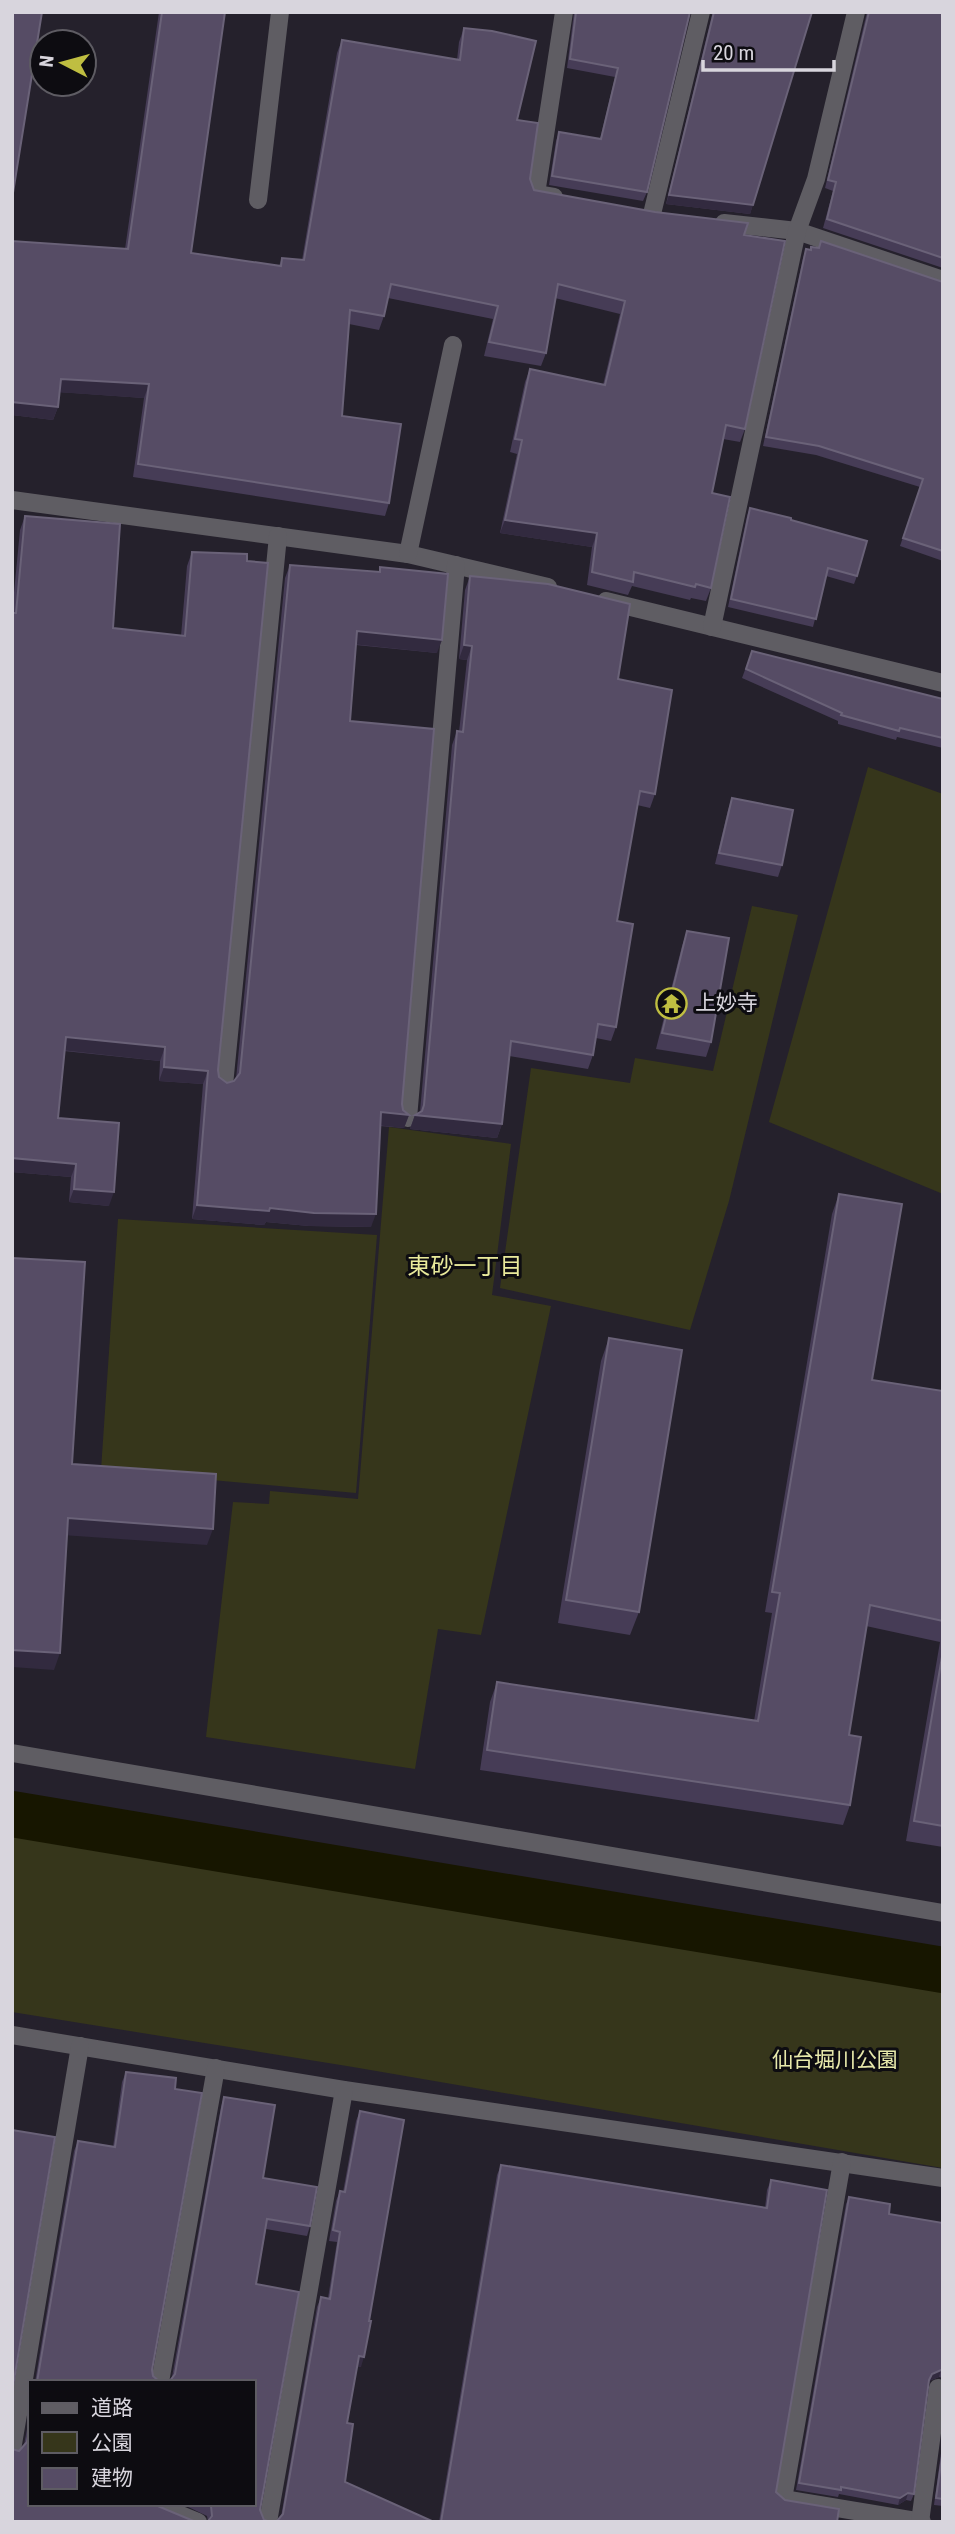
<svg xmlns="http://www.w3.org/2000/svg" width="955" height="2534" font-family="'Roboto Condensed','Noto Sans JP',sans-serif">
  <style>
    .green { fill: #36361b }
    .lines { fill: none; stroke-linecap: round; stroke-linejoin: round }
    .canal { stroke: #171600; stroke-width: 46 }
    .minor { stroke: #5f5d63; stroke-width: 18 }
    .wall { fill: #463c56 }
    .shaded-wall { fill: #322a3f }
    .building { fill: #564c65; stroke: #6a6278; stroke-width: 2 }
    .labels { text-anchor: middle; stroke-width: 6; stroke-linejoin: round; paint-order: stroke }
    .poi-label { font-size: 21px; fill: #d8d5dd; stroke: #0d0c11; text-anchor: start }
    .park-label { font-size: 21px; fill: #e8e9ab; stroke: #0d0c11 }
    .neighbourhood-label { font-size: 23px; fill: #e9ea9b; stroke: #0d0c11 }
  </style>
  <rect width="100%" height="100%" fill="#25212c"/>
  <!-- green -->
  <g class="green">
    <path d="M868,767L943,794V1194L769,1122Z"/>
    <path d="M752,906L798,915L729,1201L690,1330L500,1288L531,1068L630,1083L635,1058L713,1071Z"/>
    <path d="M389,1127L511,1144L492,1295L551,1306L481,1635L438,1629L415,1769L206,1737L233,1502L269,1504L270,1491L358,1499Z"/>
    <path d="M118,1219L377,1235L356,1493L101,1470Z"/>
    <path d="M12,1834L943,1987V2168L353,2067L12,2012Z"/>
  </g>
  <g class="lines">
    <!-- canal -->
    <path class="canal" d="M12,1814L943,1970"/>
    <!-- minor -->
    <g class="minor">
      <path d="M554,197L536,194L564,12"/>
      <path d="M258,200L280,12"/>
      <path d="M652,214L701,12"/>
      <path d="M724,223L797,231L943,280"/>
      <path d="M12,500L408,554L548,587"/>
      <path d="M408,554L453,345"/>
      <path d="M606,601L943,683"/>
      <path d="M712,627L797,231L816,179L856,12"/>
      <path d="M224,1085L278,536"/>
      <path d="M408,1118L456,565"/>
      <path d="M12,1753L943,1913"/>
      <path d="M12,2035L344,2090L943,2178"/>
      <path d="M842,2162L783,2499L922,2522"/>
      <path d="M160,2382L216,2068"/>
      <path d="M12,2450L80,2046"/>
      <path d="M154,2504L198,2522"/>
      <path d="M268,2522L344,2090"/>
      <path d="M920,2522L938,2388"/>
    </g>
  </g>
  <!-- wall -->
  <g class="wall">
    <path d="M159,12H225L191,253L279,266L282,258L302,260L337,53L342,40L457,60L459,42L464,28L517,120L530,179L534,190L744,235L745,429L740,442L723,439L712,493L711,588L706,601L691,598L690,600L632,586L628,595L587,585L592,547L500,533L517,454L510,452L525,382L530,369L603,385L620,314L555,298L546,353L541,366L484,356L493,319L388,298L384,316L379,330L349,324L342,416L389,503L385,516L133,477L144,398L59,392L58,407L53,420L12,415V241L125,249Z"/>
    <path d="M574,12H690L647,192L643,201L549,185L556,141L559,132L600,139L615,77L567,68Z"/>
    <path d="M711,12H812L750,214L666,204L712,15Z"/>
    <path d="M867,12H943V268L823,228L833,191L825,188Z"/>
    <path d="M821,241L943,282V561L900,546L920,487L816,455L763,446L803,258L806,249L810,250L819,248Z"/>
    <path d="M750,508L791,520L857,576L854,584L826,576L813,627L728,607L747,516Z"/>
    <path d="M25,516L113,628L181,636L187,566L192,552L218,1070L219,1077L227,1083L234,1081L236,1079L285,578L290,565L379,572L380,567L437,653L356,645L350,721L402,1104L403,1110L409,1115L404,1128L380,1126L371,1227L309,1226L266,1222L264,1225L192,1219L203,1084L159,1081L160,1061L64,1051L58,1118L109,1206L69,1202L71,1177L12,1172V613L20,530Z"/>
    <path d="M470,576L618,679L655,794L650,808L637,805L617,921L616,1027L611,1041L596,1038L593,1055L588,1069L509,1056L502,1124L497,1138L410,1129L415,1115L420,1112L452,745L457,731L459,732L467,660L459,659L465,590Z"/>
    <path d="M752,651L943,699V748L897,737L896,740L838,724V721L742,678Z"/>
    <path d="M732,798L782,865L778,877L715,864L728,810Z"/>
    <path d="M687,931L711,1042L706,1057L656,1049L682,946Z"/>
    <path d="M839,1194L872,1380L943,1391V1847L906,1841L940,1642L866,1626L849,1735L850,1805L843,1825L480,1770L490,1702L497,1682L754,1721L772,1613L765,1612L832,1214Z"/>
    <path d="M609,1338L639,1612L630,1635L558,1623L601,1361Z"/>
    <path d="M126,2072L152,2370L153,2376L160,2382H35L74,2151L78,2141L113,2147L122,2082Z"/>
    <path d="M224,2097L263,2178L310,2226L307,2236L266,2229L256,2284L260,2510L264,2520L208,2521L207,2516L182,2504H254L172,2377L221,2107Z"/>
    <path d="M360,2111L361,2367L357,2366L347,2423L345,2482L281,2517L317,2307L321,2297L328,2298L337,2242L329,2241L336,2201L340,2191L343,2192L356,2121Z"/>
    <path d="M501,2165L765,2208L767,2190L771,2180L776,2492L785,2500L837,2522H439L497,2175Z"/>
    <path d="M849,2197L889,2214L943,2223V2378L939,2377L929,2381L914,2494L911,2501L906,2500L898,2505L839,2494L838,2497L796,2490L846,2204Z"/>
    <path d="M30,2413V2504L19,2451L24,2445Z"/>
    <path d="M943,2438V2506L934,2505Z"/>
  </g>
  <!-- shaded-wall -->
  <g class="shaded-wall">
    <path d="M669,195L753,205L750,214L666,204Z"/>
    <path d="M61,379L149,384L144,398L56,392Z"/>
    <path d="M12,402L58,407L53,420L12,415Z"/>
    <path d="M505,520L597,533L592,547L500,533Z"/>
    <path d="M357,631L442,640L437,653L352,644Z"/>
    <path d="M464,645L472,646L467,660L459,659Z"/>
    <path d="M66,1037L165,1047L160,1061L61,1050Z"/>
    <path d="M164,1067L208,1071L203,1084L159,1081Z"/>
    <path d="M381,1112L409,1115L404,1128L376,1125Z"/>
    <path d="M415,1115L502,1124L497,1138L410,1129Z"/>
    <path d="M12,1158L76,1164L71,1177L12,1172Z"/>
    <path d="M74,1189L114,1192L109,1206L69,1202Z"/>
    <path d="M197,1205L270,1208L376,1214L371,1227L309,1226L266,1222L264,1225L192,1219Z"/>
    <path d="M68,1518L213,1529L207,1545L62,1535Z"/>
    <path d="M12,1650L60,1653L54,1670L12,1667Z"/>
    <path d="M359,2356L364,2357L361,2367L356,2366Z"/>
    <path d="M941,2370L939,2377L929,2381L927,2386L932,2374Z"/>
    <path d="M908,2493L906,2500L898,2505L900,2498Z"/>
  </g>
  <!-- building -->
  <g class="building">
    <path d="M12,12H42L12,199Z"/>
    <path d="M162,12H225L191,253L281,266L282,258L304,260L342,40L460,60L464,28L492,31L536,41L517,120L538,123L530,179L534,190L655,212L748,223L744,235L785,241L745,429L726,425L712,493L730,497L711,588L696,584L695,587L634,572L633,582L592,572L597,533L505,520L522,440L515,439L530,369L605,385L625,301L558,284L546,353L489,342L498,306L391,284L384,316L350,310L342,416L401,424L389,503L138,464L149,384L61,379L58,407L12,402V241L128,249Z"/>
    <path d="M576,12H690L647,192L552,176L559,132L601,139L618,68L570,59Z"/>
    <path d="M714,12H812L753,205L669,195Z"/>
    <path d="M869,12H943V258L827,219L836,182L828,180Z"/>
    <path d="M821,241L943,282V551L903,538L923,479L819,446L766,437L806,249L811,250V247L819,248Z"/>
    <path d="M750,508L791,518V520L867,541L857,576L828,568L816,619L731,599Z"/>
    <path d="M25,516L120,524L113,628L185,636L192,552L247,554V561L268,563L218,1070L219,1077L227,1083L234,1081L240,1073L290,565L380,572V567L448,574L442,640L357,631L350,721L434,729L402,1104L403,1110L409,1115L381,1112L376,1214L314,1213L270,1208L269,1211L197,1205L208,1071L164,1067L165,1047L66,1037L58,1118L119,1123L114,1192L74,1189L76,1164L12,1158V613H16Z"/>
    <path d="M470,576L548,584L630,604L618,679L672,690L655,794L640,791L617,921L633,924L616,1027L598,1024L593,1055L511,1041L502,1124L415,1115L422,1111L424,1105L457,731L463,732L472,646L464,645Z"/>
    <path d="M752,651L943,699V738L900,728L899,731L841,715L842,713L746,669Z"/>
    <path d="M732,798L793,810L782,865L719,853Z"/>
    <path d="M687,931L729,938L711,1042L662,1033Z"/>
    <path d="M839,1194L902,1204L872,1380L943,1391V1621L870,1605L849,1735L861,1737L850,1805L487,1750L497,1682L758,1721L780,1593L772,1592Z"/>
    <path d="M12,1258L85,1262L72,1464L216,1474L213,1529L68,1518L60,1653L12,1650Z"/>
    <path d="M609,1338L682,1350L639,1612L566,1600Z"/>
    <path d="M943,1651V1826L914,1821Z"/>
    <path d="M126,2072L176,2078L175,2089L202,2093L152,2370L153,2376L160,2382H37L78,2141L115,2147Z"/>
    <path d="M224,2097L275,2105L263,2178L317,2187L310,2226L267,2219L256,2284L299,2292L260,2510L264,2520L271,2522H205L208,2521L212,2516L211,2506L208,2504H254V2382H169L175,2374Z"/>
    <path d="M360,2111L404,2120L369,2321H371L364,2357L359,2356L347,2423L353,2424L345,2482L434,2522H276L283,2514L321,2297L330,2299L340,2232L333,2230L340,2191L345,2192Z"/>
    <path d="M12,2130L55,2137L12,2392Z"/>
    <path d="M501,2165L767,2208L771,2180L827,2190L776,2492L785,2500L839,2509L837,2522H441Z"/>
    <path d="M849,2197L890,2204L889,2214L943,2223V2370H941L932,2374L929,2380L914,2494L908,2493L900,2498L841,2487V2490L799,2483Z"/>
    <path d="M30,2425V2504H153L196,2522H12V2449L19,2451L27,2442Z"/>
    <path d="M943,2450V2499L936,2498Z"/>
  </g>
  <!-- icons -->
  <defs>
    <symbol id="temple-ring" viewBox="-11 -11 22 22"><circle r="9.5" fill="#0d0c11" stroke="#bfbe41" stroke-width="1.5"/><path d="M0-6L5-2H3V0L6.5 2.5H4V6H1.5V3h-3V6H-4V2.5H-6.5L-3 0V-2H-5Z" fill="#bfbe41"/></symbol>
  </defs>
  <g fill-rule="evenodd">
    <use href="#temple-ring" x="654" y="986" width="35" height="35"/>
  </g>
  <g class="labels">
    <!-- poi labels -->
    <g class="poi-label">
      <text x="695" y="1010">上妙寺</text>
    </g>
    <!-- park labels -->
    <g class="park-label">
      <text x="835" y="2067">仙台堀川公園</text>
    </g>
    <!-- neighbourhood labels -->
    <g class="neighbourhood-label">
      <text x="465" y="1274">東砂一丁目</text>
    </g>
  </g>
  <!-- border -->
  <rect width="955" height="2534" fill="none" stroke="#d8d5dd" stroke-width="28"/>
  <!-- legend -->
  <rect x="28" y="2380" width="228" height="126" fill="#0d0c11" stroke="#5e5c63" stroke-width="2"/>
  <rect x="42" y="2403" width="35" height="10" fill="#5f5d63" stroke="#5e5c63" stroke-width="2"/>
  <text x="91" y="2415" font-size="21" fill="#d8d5dd">道路</text>
  <rect x="42" y="2432" width="35" height="21" fill="#36361b" stroke="#5e5c63" stroke-width="2"/>
  <text x="91" y="2450" font-size="21" fill="#d8d5dd">公園</text>
  <rect x="42" y="2468" width="35" height="21" fill="#564c65" stroke="#5e5c63" stroke-width="2"/>
  <text x="91" y="2485" font-size="21" fill="#d8d5dd">建物</text>
  <!-- north arrow -->
  <g transform="translate(63 63) rotate(276)"><circle r="33" fill="#0d0c11" stroke="#5e5c63" stroke-width="2"/>
  <path d="M0-5L12 26L0 18L-12 26Z" fill="#bfbe41"/>
  <text y="-10" font-size="19" font-weight="bold" text-anchor="middle" fill="#d8d5dd">N</text>
  </g>
  <!-- scale -->
  <path d="M703 60v10h131v-10" fill="none" stroke="#d8d5dd" stroke-width="3.5"/>
  <text x="713" y="60" font-size="21" fill="#d8d5dd" stroke="#0d0c11" stroke-width="5" paint-order="stroke">20 m</text>
</svg>
